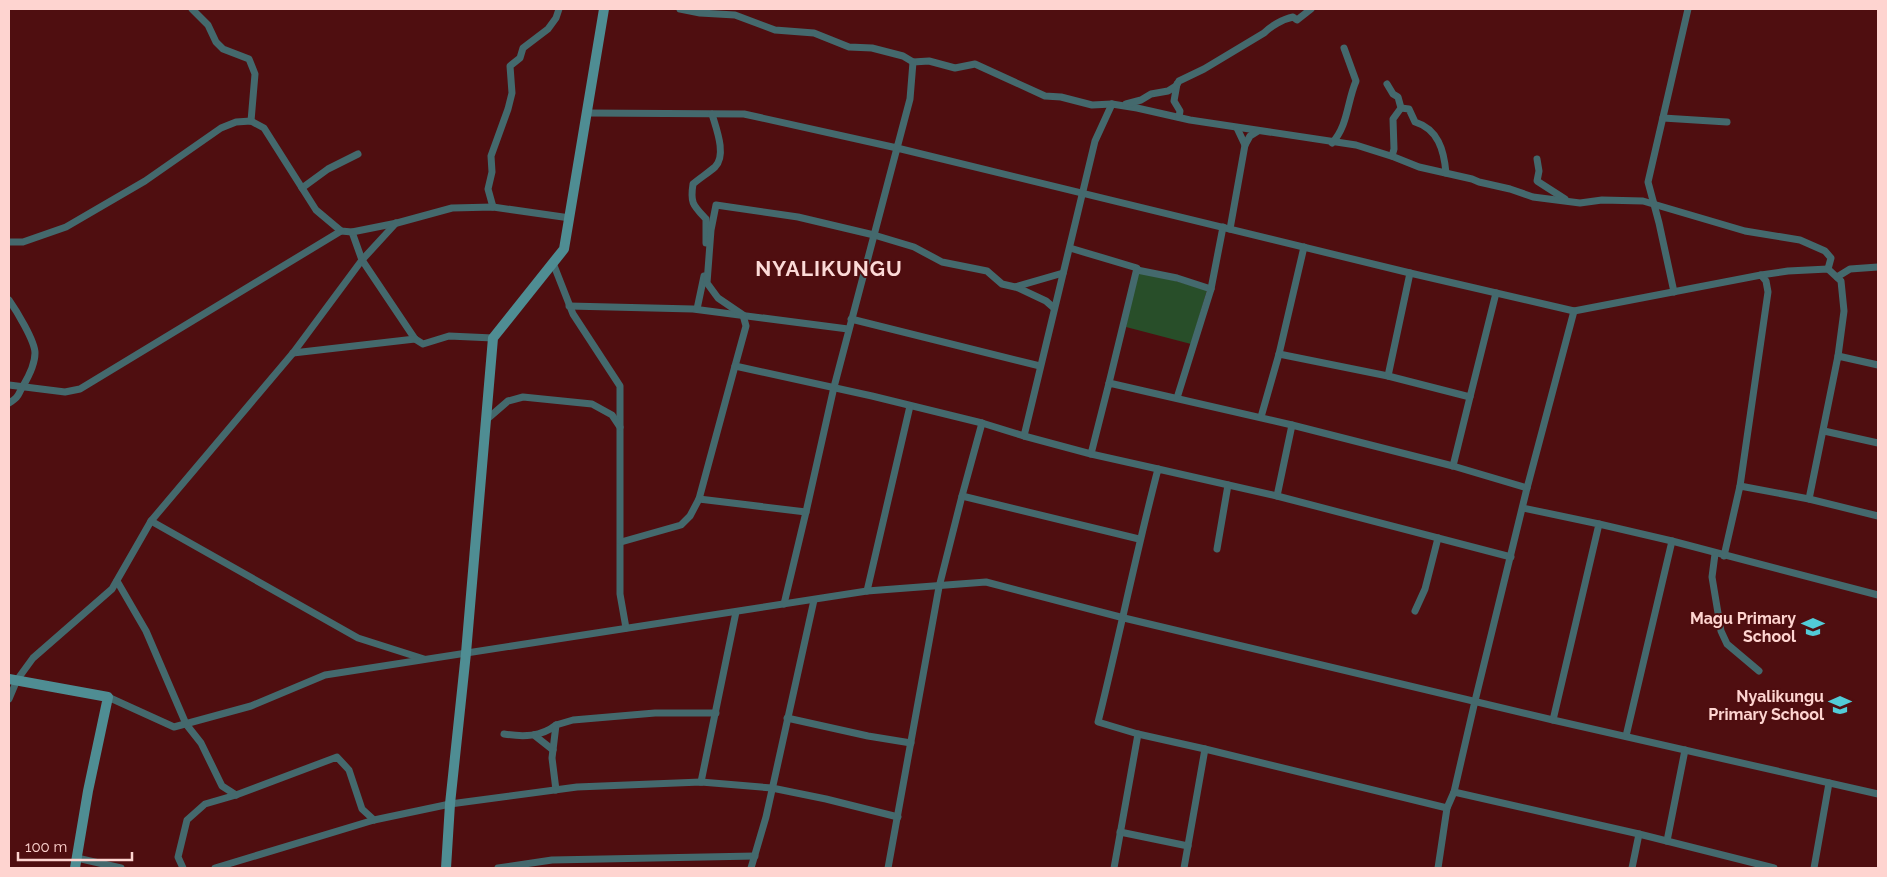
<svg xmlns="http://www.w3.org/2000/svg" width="1887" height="877" font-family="Raleway,sans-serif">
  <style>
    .green { fill: #284e29 }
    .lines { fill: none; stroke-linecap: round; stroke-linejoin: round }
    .street { stroke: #44696d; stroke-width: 7 }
    .secondary { stroke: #4f8d93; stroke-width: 10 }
    .labels { text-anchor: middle; stroke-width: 4; stroke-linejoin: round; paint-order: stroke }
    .poi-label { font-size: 16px; font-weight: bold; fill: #fed4d0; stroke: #4f0e10; text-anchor: end }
    .district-label { font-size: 21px; font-weight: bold; letter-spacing: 1px; fill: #fcdad7; stroke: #4f0e10 }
  </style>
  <rect width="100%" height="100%" fill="#4f0e10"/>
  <!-- green -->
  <path class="green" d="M1137,270L1207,290L1191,344L1126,327Z"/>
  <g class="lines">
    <!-- street -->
    <g class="street">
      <path d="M192,9L208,25L216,42L223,49L249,59L255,74L251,121"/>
      <path d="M680,9L700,13L735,15L775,30L814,33L849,47L872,48L903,56L913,62L929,61L955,68L975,64L1045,96L1061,97L1092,105L1112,104L1137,108L1190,120L1356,145L1394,157L1419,167L1472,179L1479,182L1510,189L1533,197L1580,203L1602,200L1643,201L1745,231L1800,240L1825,251L1831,258L1828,269"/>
      <path d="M1177,84L1174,101L1180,111L1179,117"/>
      <path d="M1387,84L1393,94L1398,97L1401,108L1393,119L1394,149L1392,156"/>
      <path d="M1126,104L1141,100L1151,94L1168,91L1176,86L1179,81L1204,69L1264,33C1271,26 1283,19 1293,17L1297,20L1311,9"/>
      <path d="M1401,108L1409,109L1415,122C1438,129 1444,150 1446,173"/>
      <path d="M588,113L744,114L897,148L910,99L913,62"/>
      <path d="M1663,118L1727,122"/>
      <path d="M1237,128L1245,145"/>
      <path d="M1332,143C1348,126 1347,102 1356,81L1344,48"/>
      <path d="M1537,159L1539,171L1537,181L1565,199"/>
      <path d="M302,188L328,169L358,154"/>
      <path d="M493,207L488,189L492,172L491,156L508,109L512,93L510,66L520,58L523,48L548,29L556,18L559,9"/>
      <path d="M1230,229L1245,145L1250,136L1258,131"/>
      <path d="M352,232L362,260L415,339L423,344L449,336L493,338"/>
      <path d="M9,242H23L66,227L145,181L221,128L236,122L251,121L264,128L316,210L341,231L352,232L397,223L452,208L493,207L570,218"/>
      <path d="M706,243V219C693,205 690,203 693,184C700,178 708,173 715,167C727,155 716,128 712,114"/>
      <path d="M1070,248L1137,268L1109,383"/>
      <path d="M553,263L573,314L620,386V594L626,628"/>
      <path d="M1137,270L1177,278L1211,289"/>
      <path d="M1761,275L1788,271L1828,269L1841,281L1844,311L1838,356"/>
      <path d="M1837,277L1850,269L1878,267"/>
      <path d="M1016,287L1046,301L1054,308"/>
      <path d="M1674,292L1659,223L1648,182L1688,9"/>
      <path d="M9,300C16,310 35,341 35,353C35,365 29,376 23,386C17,396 20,396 9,403"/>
      <path d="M569,306L693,309L848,329"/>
      <path d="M697,309L704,276"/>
      <path d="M1574,311L1761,275L1766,281L1768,292L1740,486"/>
      <path d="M851,319L1040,366"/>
      <path d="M293,353L415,339"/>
      <path d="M1279,354L1388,376L1470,397L1496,293"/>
      <path d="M735,366L746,326L743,315L718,298L707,283L711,230L716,205L798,217L874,235L914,247L942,262L987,271L1002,284L1015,287L1063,273"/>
      <path d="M1388,376L1410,273"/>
      <path d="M9,385L65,392L80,389L341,231"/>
      <path d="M1177,398L1211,289L1223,227"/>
      <path d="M1261,417L1279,354L1304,247"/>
      <path d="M486,420L508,401L523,397L592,404L612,415L620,427"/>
      <path d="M1824,431L1878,443"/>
      <path d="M1024,436L1091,454L1109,383L1292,425"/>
      <path d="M1091,454L1158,469"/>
      <path d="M1453,466L1470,397"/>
      <path d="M962,496L1139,539"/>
      <path d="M1277,496L1292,425L1453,466L1527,488"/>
      <path d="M699,499L806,512"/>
      <path d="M1809,499L1838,356L1878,365"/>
      <path d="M1523,508L1599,524L1553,720"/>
      <path d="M151,521L358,638L424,659"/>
      <path d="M1599,524L1672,541L1626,736"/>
      <path d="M1672,541L1878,595"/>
      <path d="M621,542L681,525L690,516L699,499L735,366L872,396L982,423L1024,436L1095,141L1112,104"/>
      <path d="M1217,549L1228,485"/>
      <path d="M1715,554L1712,577L1721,631L1727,644L1759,671"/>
      <path d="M1724,556L1740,486L1809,499L1878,516"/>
      <path d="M117,581L146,631L186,724L201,743L222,786L236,795"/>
      <path d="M867,591L910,406"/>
      <path d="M784,604L806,512L834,387L897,148L1410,273L1574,311L1527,488L1475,701L1454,792L1447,808L1438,868"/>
      <path d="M1415,611L1425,589L1438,538"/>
      <path d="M108,697L174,727L251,706L325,675L867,591L986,582L1124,618L1553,720L1878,794"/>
      <path d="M9,699L17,680L33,658L112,589L151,521L293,353L362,260L396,223"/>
      <path d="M787,718L868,736L911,743"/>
      <path d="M504,734C523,737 541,737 556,725"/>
      <path d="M534,735L553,750"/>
      <path d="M701,782L736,612"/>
      <path d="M556,790L552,758L556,725L573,720L655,713H716"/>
      <path d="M1454,792L1639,834L1774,868"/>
      <path d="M1447,808L1205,749L1138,734L1098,722C1119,638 1136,553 1158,469L1277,496L1511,557"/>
      <path d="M1120,832L1188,846"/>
      <path d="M1667,841L1685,750"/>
      <path d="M77,858L121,868"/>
      <path d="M183,868L178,857L187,820L205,804L236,795L337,757L349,770L362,809L374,820"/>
      <path d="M215,868L374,820L450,804L577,787L701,782L772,788L826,799L898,817"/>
      <path d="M498,868L552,860L755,856"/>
      <path d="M751,868L766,817L814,600"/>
      <path d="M888,868L939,587L962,496L982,423"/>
      <path d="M1114,868L1138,734"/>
      <path d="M1184,868L1205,749"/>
      <path d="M1632,868L1639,834"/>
      <path d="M1814,868L1829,783"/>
    </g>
    <!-- secondary -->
    <g class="secondary">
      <path d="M9,679L108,697L88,791L75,868"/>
      <path d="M446,868L450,804L466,653L493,338L564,249L604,9"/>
    </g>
  </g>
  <!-- icons -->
  <defs>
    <symbol id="school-bare" viewBox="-9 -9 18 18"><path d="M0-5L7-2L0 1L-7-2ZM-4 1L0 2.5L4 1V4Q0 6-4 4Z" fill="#52cbd7" stroke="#4f0e10" stroke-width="2.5" paint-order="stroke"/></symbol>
  </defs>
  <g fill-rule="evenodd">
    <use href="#school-bare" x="1797" y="611" width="32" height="32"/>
    <use href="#school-bare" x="1824" y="689" width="32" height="32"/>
  </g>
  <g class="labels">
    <!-- poi labels -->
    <g class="poi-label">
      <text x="1796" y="624">Magu Primary<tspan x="1796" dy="18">School</tspan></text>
      <text x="1824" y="702">Nyalikungu<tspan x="1824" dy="18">Primary School</tspan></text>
    </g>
    <!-- district labels -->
    <g class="district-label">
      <text x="829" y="276">NYALIKUNGU</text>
    </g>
  </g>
  <!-- border -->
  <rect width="1887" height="877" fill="none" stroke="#fed4d0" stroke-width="20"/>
  <!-- scale -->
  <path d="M18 852v8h114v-8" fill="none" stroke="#fed4d0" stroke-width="2.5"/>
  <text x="25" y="852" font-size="15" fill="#fed4d0" stroke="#4f0e10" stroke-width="4" paint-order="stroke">100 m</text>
</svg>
